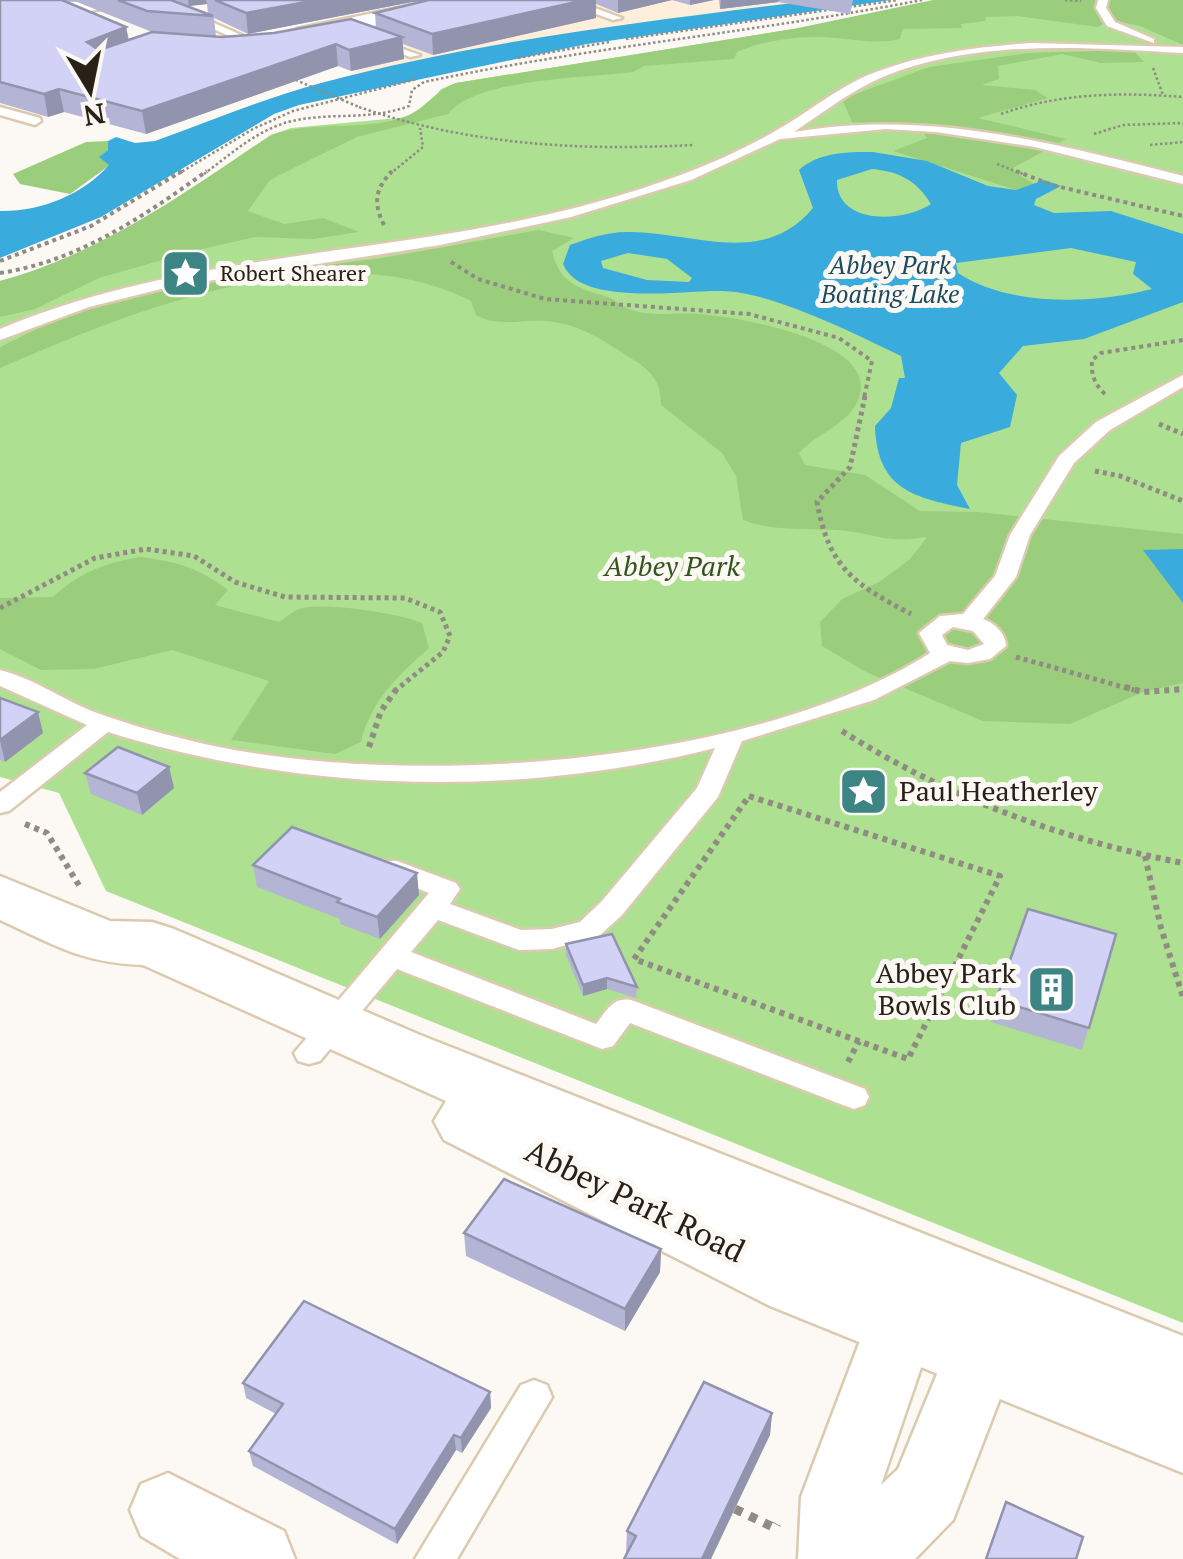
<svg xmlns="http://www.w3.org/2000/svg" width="1183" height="1559" font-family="'PT Serif',serif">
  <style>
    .built { fill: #fdefdb }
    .green { fill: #aee091 }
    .forest { fill: #9ace7c }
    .water { fill: #3aabdd; fill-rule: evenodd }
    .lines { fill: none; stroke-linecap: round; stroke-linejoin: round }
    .lane-casing { stroke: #dbcaaf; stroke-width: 5 }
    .street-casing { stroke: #dbcaaf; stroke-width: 5 }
    .secondary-casing { stroke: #dbcaaf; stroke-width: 5 }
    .path-far4 { stroke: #908b83; stroke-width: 2.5; stroke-dasharray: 2.5 2.5; stroke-linecap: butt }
    .path-far3 { stroke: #908b83; stroke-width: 4; stroke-dasharray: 4 4; stroke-linecap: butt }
    .path-far2 { stroke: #908b83; stroke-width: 5; stroke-dasharray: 4 4; stroke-linecap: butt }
    .path-far1 { stroke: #908b83; stroke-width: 6; stroke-dasharray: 5 5; stroke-linecap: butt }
    .path { stroke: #908b83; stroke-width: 9; stroke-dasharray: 8 8; stroke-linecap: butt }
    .lane { fill: #fff; fill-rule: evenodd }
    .street { fill: #fff; fill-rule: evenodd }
    .secondary { fill: #fff; fill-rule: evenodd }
    .path-bridge { stroke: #908b83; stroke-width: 2.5; stroke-dasharray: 2.5 2.5; stroke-linecap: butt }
    .wall { fill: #b4b5d4; fill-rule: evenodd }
    .shaded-wall { fill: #9293ac }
    .building { fill: #d1d2f6; stroke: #9293ac; stroke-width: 2.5 }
    .labels { text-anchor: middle; stroke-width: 10; stroke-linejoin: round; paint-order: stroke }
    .far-poi-label { font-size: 22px; fill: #282117; stroke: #fcf8f3; text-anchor: start }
    .far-water-label { font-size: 25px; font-style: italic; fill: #1b495e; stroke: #fcf8f3 }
    .park-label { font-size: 28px; font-style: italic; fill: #33551d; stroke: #fcf8f3 }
    .poi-label { font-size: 28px; fill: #282117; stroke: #fcf8f3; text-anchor: start }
    .near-street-label { font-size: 32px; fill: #282117; stroke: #fcf8f3 }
  </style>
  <rect width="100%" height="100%" fill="#fcf8f3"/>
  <!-- built -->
  <path class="built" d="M490,0H816L577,32L360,74L282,43Z"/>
  <!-- green -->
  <path class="green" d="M1183,0V1323L106,891L59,793L0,777V281C101,254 186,192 271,135L291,128L419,116L441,89L456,83L793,29Z"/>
  <!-- forest -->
  <g class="forest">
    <path d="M933,0H1183V45L1140,26L1111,20L1098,27L1017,16L985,17L986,21L961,24L962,28L903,29L900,39C871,46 844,36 814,37C788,37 761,42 737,52L734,59L644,66L633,72C588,78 476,78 448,114L357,137L322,154L270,180L248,211L284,224L323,218L359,232L313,239L255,237L194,251L99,278L35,309L0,317V281C101,254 186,192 271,135C314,120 362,132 404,117C425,110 435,90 456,83L793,29Z"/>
    <path d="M1133,50L1144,62L1101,63L1062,54L998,66L999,79L982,85L1035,90L1048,98L978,118L1066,139L1011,169L1034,184L1016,190L893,151L927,138L920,129L852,122L842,99L929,67L1028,53Z"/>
    <path d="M108,141V150L100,157L110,165L70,194L20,184L13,174L86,142Z"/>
    <path d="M539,230L574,238L552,251C559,282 577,288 605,296C615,299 622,307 632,310C651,317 679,312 700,314C737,317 880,340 859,398C849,425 818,432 799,453L805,465L865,475L920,511L979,512L1183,534V683L1143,692L1070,724L983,721L866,672L822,646L820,622L842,599L879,582L910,559L927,537C888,543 882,536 847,531C811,527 777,533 743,520L736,476L722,453L661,405C661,380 650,370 629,357C601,339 578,323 544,321C518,319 499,328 476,315L471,301C330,230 134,310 0,368V347L47,324L129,295L208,280L382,258Z"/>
    <path d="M140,557C175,561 200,568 228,590L215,605L279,622C285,618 292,612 299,609C319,601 401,613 422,623L429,648C399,675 370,701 361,742L335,754L231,740L269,681L172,650L94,669L41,670L0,649V598L53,597C80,572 105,563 140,557Z"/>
  </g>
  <!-- water -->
  <g class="water">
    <path d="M816,0H891L587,44L299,105L274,114L101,217L0,258V211C39,212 83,195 109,165L99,157L108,150V141L116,137L135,143L155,141C210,121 265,98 321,83C482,40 650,21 816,0Z"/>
    <path d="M873,152L927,161L988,186L1016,190L1044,180L1061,186L1036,199L1034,205L1054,213L1111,211L1183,234V302L1084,339L1023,346L999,373L1017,395L1010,427L961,443L957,485L970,509C916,498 877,491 875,426L891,408L899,378H905L901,356C856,334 770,291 721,291C684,290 580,307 563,264L570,245C589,238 610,231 630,232C693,232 763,268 813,208L799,170C819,152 847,152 873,152ZM872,169C900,172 916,180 931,204C903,223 836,225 837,180ZM1071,248L1136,262L1133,274L1152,289C1095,304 1009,307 958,273L956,263ZM628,253L667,259L692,278L689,282L647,280L603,268L601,261Z"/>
    <path d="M1183,549V603L1143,550Z"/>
  </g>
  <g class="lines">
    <defs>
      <g id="lane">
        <path d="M148,0H162L257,42L247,44Z"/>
        <path d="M557,0H573L622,18L613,20Z"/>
        <path d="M1098,0H1108L1106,8L1115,22L1154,39V43L1107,26L1096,8Z"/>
        <path d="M368,37L420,55L410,57L368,41Z"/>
        <path d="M1031,43L1183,47V53C1083,47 965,38 872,82C844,96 819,115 794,132C928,109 1053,143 1183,176V184L1035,147L936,132L886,129L780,139L691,180L571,217L440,245L169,287L89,307L0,340V329C189,249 401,257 597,202C657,185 717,164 772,133C807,114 838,86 876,72C926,53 979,47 1031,43Z"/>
        <path d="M0,107L40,118L41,121L35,125L0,115Z"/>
        <path d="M1183,375V387L1110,430L1074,463L1030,535L1016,577L983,619C994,623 1006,633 1006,646L990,659L968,663L950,661L874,700L742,741L718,797L622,915L599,936L552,949L519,950L438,920L411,952L596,1024C608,1009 614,995 634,1001L865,1089L869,1097L865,1105L854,1109L843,1105L630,1023L613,1046L602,1049L397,969L320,1061L309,1064L298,1061L294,1053L429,893L379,873L375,867L379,861H397L456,883L460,889L450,904L521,930L552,929L580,922L602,901L697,788L715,748C516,798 304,793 108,732L9,811L0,813V792L87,725L0,686V670C34,678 64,701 97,713C125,723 155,732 184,739C387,792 750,768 930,653L919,633L940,616L963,614L995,576L1010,535L1059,456L1096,422ZM953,627L973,631L984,644L968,650L947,645L942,635Z"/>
        <path d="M534,1380L547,1385L552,1397L457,1559H415L521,1385Z"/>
      </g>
      <g id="street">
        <path d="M82,0H125L122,5L69,15L58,9L61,4Z"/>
        <path d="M436,0H477L466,6L297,43L286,36L297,29Z"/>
        <path d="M931,1275L956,1284L961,1295L973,1291L998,1300L1008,1322L1016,1357L953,1520L915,1559H798L801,1497L866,1325C880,1296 901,1285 931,1275ZM941,1337L944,1357L898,1469L881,1485L929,1344Z"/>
        <path d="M168,1473L284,1531L295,1559H180L141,1536L130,1510L141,1484Z"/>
      </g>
      <path id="secondary" d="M0,876L110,921L152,922L174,929L420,1035L1183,1336V1473L770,1306L444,1140L434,1121L446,1101L143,965C82,963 55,945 0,920Z"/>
    </defs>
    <!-- lane casing -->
    <use href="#lane" class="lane-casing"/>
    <!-- street casing -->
    <use href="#street" class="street-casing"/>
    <!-- secondary casing -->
    <use href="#secondary" class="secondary-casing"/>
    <!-- path-far4 -->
    <g class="path-far4">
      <path d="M1065,0L1081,1"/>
      <path d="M626,39L898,0"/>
      <path d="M518,58L609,42"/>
      <path d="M1153,68L1163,95"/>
      <path d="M359,107C469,145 579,151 694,145"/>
      <path d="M1001,114C1060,93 1121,92 1183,97"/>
      <path d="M1094,134L1123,125L1183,123"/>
      <path d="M1150,145L1183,142"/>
      <path d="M997,164L1023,174"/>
      <path d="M178,174L253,129L293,111L417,79"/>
      <path d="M204,174C231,154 258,129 292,121C331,112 370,121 409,106L412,90L424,82C589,47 757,32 922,0"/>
      <path d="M390,174L423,147L420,128"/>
    </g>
    <!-- path-far3 -->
    <g class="path-far3">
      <path d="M1016,171L1052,185L1183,216"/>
      <path d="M384,225C373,203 375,189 392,171"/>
      <path d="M0,261L91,226L182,171"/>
      <path d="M451,262L478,279L545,299L749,314L839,338L872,361L864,398"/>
      <path d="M0,273C79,261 144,216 207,171"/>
      <path d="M1105,394C1094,384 1091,374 1092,360L1101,353L1183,340"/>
    </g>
    <!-- path-far2 -->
    <g class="path-far2">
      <path d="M865,396L850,467L817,502C829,568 854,584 911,614"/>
      <path d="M1159,424L1183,434"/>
      <path d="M1095,471L1120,476L1183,501"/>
      <path d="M0,608L95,558L146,549L194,556L235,582L285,597L405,598L440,612L450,636L443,652L396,690"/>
      <path d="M1016,657L1134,690"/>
      <path d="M1175,690L1183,689"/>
    </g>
    <!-- path-far1 -->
    <g class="path-far1">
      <path d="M1125,687L1143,692L1183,689"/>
      <path d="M842,731C948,798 1060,839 1183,863"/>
      <path d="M369,747L381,711L398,687"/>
      <path d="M749,796L1000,876L908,1059L634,959Z"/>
      <path d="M25,824L47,833L80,887"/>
      <path d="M1145,856L1161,928L1183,997"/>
      <path d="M848,1062L859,1041"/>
    </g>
    <!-- path -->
    <path class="path" d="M735,1509L775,1528L777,1524"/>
    <!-- lane -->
    <use href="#lane" class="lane"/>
    <!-- street -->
    <use href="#street" class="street"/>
    <!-- secondary -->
    <use href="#secondary" class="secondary"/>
    <!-- path-bridge -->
    <path class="path-bridge" d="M291,78L359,107"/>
  </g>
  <!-- wall -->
  <g class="wall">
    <path d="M0,0H672L618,13L596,4V18L433,55L403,44L404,59L351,71L338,66L146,134L64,112L48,117L0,103ZM63,1L77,2L152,32L129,40L126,27ZM424,1L375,13L376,28L222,37L216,36L214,18L248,34L412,2ZM207,4L208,14L189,6Z"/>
    <path d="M672,0H714L690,5Z"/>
    <path d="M719,0H853L850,14L778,2L720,9Z"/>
    <path d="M0,698L43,733L5,762L0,760Z"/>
    <path d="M169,767L174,788L142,815L91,794L85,773Z"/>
    <path d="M253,865L419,895L380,939L340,924V919L257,887Z"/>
    <path d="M1116,934L1082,1050L991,1022L996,1000Z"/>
    <path d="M566,944L637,987L636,998L607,989L583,996L566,955Z"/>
    <path d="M464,1233L661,1249L660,1272L625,1331L466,1256Z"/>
    <path d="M243,1383L490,1392L491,1408L462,1453L456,1450L397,1544L253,1466L249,1451L276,1414L246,1398Z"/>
    <path d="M772,1413L770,1435L626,1552L627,1531Z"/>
  </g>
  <!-- shaded-wall -->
  <g class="shaded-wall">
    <path d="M188,0H206L207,4L189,6Z"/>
    <path d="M317,0H440L412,2L248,34L246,13Z"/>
    <path d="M585,0H596V18L433,55L432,34Z"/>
    <path d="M618,0H672L618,13Z"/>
    <path d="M690,0H714L690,5Z"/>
    <path d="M721,0H779L778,2L720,9Z"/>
    <path d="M126,27L130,48L91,64L87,42Z"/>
    <path d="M402,37L404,59L351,71L349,50Z"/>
    <path d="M336,44L338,66L146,134L142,111Z"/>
    <path d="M59,89L64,112L48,117L44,94Z"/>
    <path d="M38,712L43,733L5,762L0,740Z"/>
    <path d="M169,767L174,788L142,815L137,793Z"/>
    <path d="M417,873L419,895L380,939L377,917Z"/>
    <path d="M607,978V989L583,996V985Z"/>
    <path d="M661,1249L660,1272L625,1331V1309Z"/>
    <path d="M490,1392L491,1408L462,1453L461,1438Z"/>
    <path d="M772,1413L770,1435L711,1559H702Z"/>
    <path d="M454,1435L456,1450L397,1544L395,1529Z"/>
  </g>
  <!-- building -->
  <g class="building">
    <path d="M0,0H62L126,27L87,42L99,50L152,32L222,37L274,33L351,19L402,37L349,50L336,44L142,111L59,89L44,94L0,82Z"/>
    <path d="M118,0H171L213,16L147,11Z"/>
    <path d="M215,0H317L246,13Z"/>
    <path d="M429,0H585L432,34L375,13Z"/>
    <path d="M0,698L38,712L0,740Z"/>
    <path d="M118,747L169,767L137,793L85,773Z"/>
    <path d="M292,827L417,873L377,917L337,902L340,899L253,865Z"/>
    <path d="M1028,909L1116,934L1089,1028L996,1000Z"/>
    <path d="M612,934L637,987L607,978L583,985L566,944Z"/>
    <path d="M504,1179L661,1249L625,1309L464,1233Z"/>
    <path d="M304,1301L490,1392L461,1438L454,1435L395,1529L249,1451L283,1404L243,1383Z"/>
    <path d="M704,1382L772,1413L702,1559H624L636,1536L627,1531Z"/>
    <path d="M1006,1502L1083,1537L1076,1559H986Z"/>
  </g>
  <!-- icons -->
  <defs>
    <symbol id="sight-square" viewBox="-11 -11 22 22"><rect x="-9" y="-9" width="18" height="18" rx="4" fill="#3c8584" stroke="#fcf8f3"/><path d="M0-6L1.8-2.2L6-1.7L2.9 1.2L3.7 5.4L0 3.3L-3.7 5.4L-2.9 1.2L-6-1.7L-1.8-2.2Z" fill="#fff"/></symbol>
    <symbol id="building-square" viewBox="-11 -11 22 22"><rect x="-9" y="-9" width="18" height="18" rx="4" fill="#3c8584" stroke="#fcf8f3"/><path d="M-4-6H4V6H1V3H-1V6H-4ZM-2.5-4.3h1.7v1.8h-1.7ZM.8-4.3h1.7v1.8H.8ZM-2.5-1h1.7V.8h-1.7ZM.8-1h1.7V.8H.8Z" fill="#fff"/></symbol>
  </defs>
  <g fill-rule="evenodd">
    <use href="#sight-square" x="158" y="246" width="55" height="55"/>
    <use href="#sight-square" x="836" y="764" width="55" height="55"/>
    <use href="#building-square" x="1024" y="962" width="55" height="55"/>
  </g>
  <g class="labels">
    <!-- far-poi labels -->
    <g class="far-poi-label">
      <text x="220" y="281">Robert Shearer</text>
    </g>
    <!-- far-water labels -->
    <g class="far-water-label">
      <text x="890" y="274">Abbey Park<tspan x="890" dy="29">Boating Lake</tspan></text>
    </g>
    <!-- park labels -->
    <g class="park-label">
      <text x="672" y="576">Abbey Park</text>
    </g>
    <!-- poi labels -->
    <g class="poi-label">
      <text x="899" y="801">Paul Heatherley</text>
      <text x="1016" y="983" text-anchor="end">Abbey Park<tspan x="1016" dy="32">Bowls Club</tspan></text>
    </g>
    <!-- near-street labels -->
    <g class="near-street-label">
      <text transform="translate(635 1201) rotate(26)" y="11">Abbey Park Road</text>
    </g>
  </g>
  <!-- north arrow -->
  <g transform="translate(90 90) rotate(170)" stroke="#fcf8f3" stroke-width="8" paint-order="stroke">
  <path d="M0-8L18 38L0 25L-18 38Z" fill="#282117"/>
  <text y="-15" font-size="28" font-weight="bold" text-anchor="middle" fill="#282117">N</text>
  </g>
</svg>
